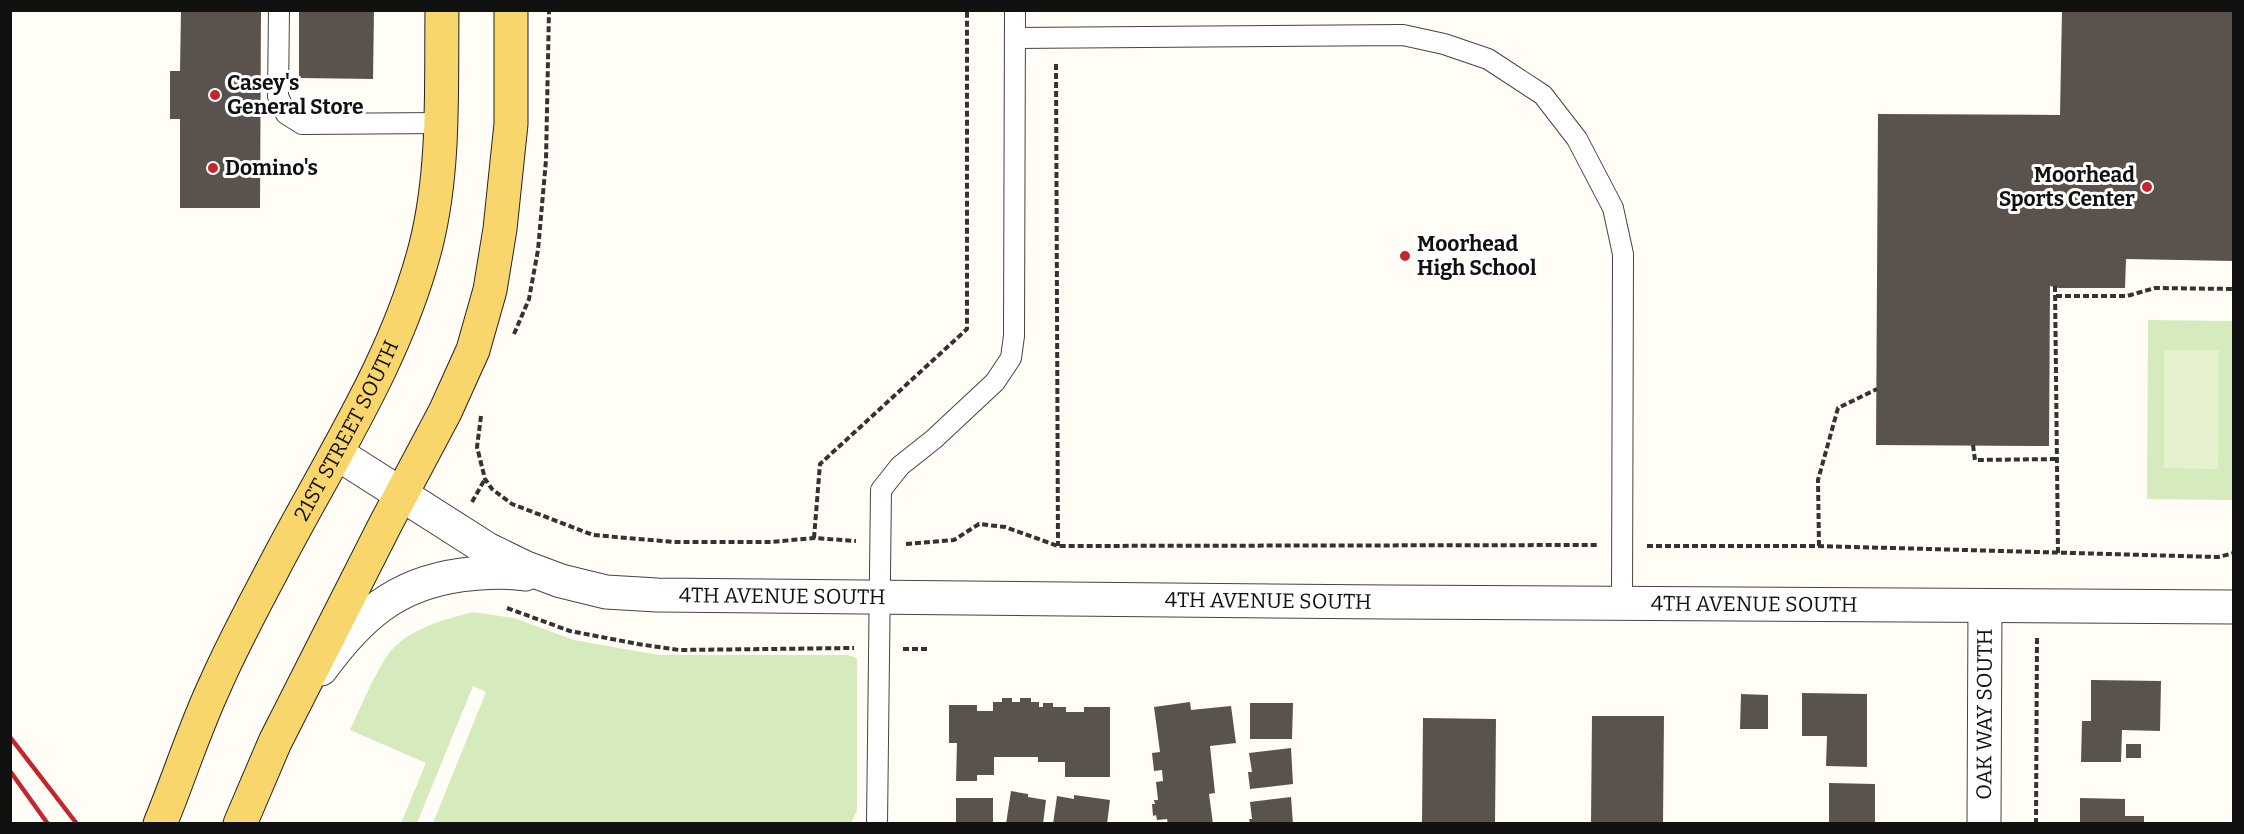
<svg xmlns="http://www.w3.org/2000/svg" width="2244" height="834" font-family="Bitter,serif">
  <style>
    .green { fill: #d5ebbd }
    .pitch { fill: #e6f2cf }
    .building { fill: #5a524d }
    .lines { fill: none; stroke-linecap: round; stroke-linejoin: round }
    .service-casing { stroke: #444; stroke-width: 22 }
    .minor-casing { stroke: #444; stroke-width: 35 }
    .tertiary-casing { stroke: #444; stroke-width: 35 }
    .primary-casing { stroke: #222; stroke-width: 35 }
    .path { stroke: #333; stroke-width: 4; stroke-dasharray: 6 3; stroke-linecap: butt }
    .service { stroke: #fff; stroke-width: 20 }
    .minor { stroke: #fff; stroke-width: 33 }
    .tertiary { stroke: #fff; stroke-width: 33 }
    .primary { stroke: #f9d66b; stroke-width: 33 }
    .rail { stroke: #c4262e; stroke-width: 4.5 }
    .poi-dot { fill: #c4262e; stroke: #fff; stroke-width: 2 }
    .labels { text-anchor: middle; stroke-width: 6; stroke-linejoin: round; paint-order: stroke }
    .poi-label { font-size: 21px; font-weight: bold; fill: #111; stroke: #fff; text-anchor: start }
    .street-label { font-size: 21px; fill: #111; stroke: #fff }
  </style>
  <rect width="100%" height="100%" fill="#fffdf5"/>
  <!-- green -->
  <g class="green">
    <path d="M2148,320L2233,321V500L2147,499Z"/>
    <path d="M473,612L514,618L574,640L658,655H848L857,658V810L851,823H433L486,692L473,686L417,823H401L426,763L350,730C361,707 371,681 385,659C403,630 442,620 473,612Z"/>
  </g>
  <!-- pitch -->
  <path class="pitch" d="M2164,350H2219L2218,469L2164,468Z"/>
  <!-- building -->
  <g class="building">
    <path d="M181,10H261L260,208H180V119H170V71H180Z"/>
    <path d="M299,10H374L373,79L299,78Z"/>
    <path d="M2062,10H2234V261L2126,259L2125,288H2059L2050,286L2049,446L1876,445L1878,114L2060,115Z"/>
    <path d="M2091,680L2161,681L2160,731L2122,730L2121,762H2081L2082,721H2091Z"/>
    <path d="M1802,693L1867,694V767L1826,766L1827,736H1802Z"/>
    <path d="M1741,694L1768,695V729H1740Z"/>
    <path d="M1002,698H1012V702H1020V698H1031V702H1039V707H1043V703H1053V707H1066V712H1084V707H1110V777H1065V762H1038V757H994V775H977V781H956L957,743H949V705H977V711H993V702H1002Z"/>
    <path d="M1190,702L1191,710L1231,706L1236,743L1210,746L1215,793L1209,794L1213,824H1168L1167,819L1157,820L1156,815L1153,816L1152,804H1155L1154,800H1158L1156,782L1163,781L1162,770L1154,771L1152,753L1160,752L1154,707Z"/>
    <path d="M1250,703H1293L1292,739H1250Z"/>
    <path d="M1592,716H1664L1663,824H1591Z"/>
    <path d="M1423,718L1496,719L1495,824H1422Z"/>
    <rect x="2126" y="744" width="15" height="14"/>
    <path d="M1291,748L1293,784L1250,789L1248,772H1252L1249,753Z"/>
    <path d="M1829,783L1875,784V824H1829Z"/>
    <path d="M1011,791L1028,794V797L1046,800L1043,824H1006Z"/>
    <path d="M1074,795L1110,800L1107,824H1053L1057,796L1074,799Z"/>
    <path d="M1291,797L1293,824H1250L1249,819H1252L1250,802Z"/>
    <rect x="956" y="798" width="37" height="26"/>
    <path d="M2080,798L2125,799V816H2144V824H2080Z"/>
  </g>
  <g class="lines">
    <defs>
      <g id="service">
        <path d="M279,10L278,96L286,114L302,124L441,123"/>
        <path d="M1015,38L1403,35L1444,44L1488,59L1543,95L1577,139L1613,208L1623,254L1622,603"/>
        <path d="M877,824L881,490L900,466L934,439L995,382L1011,358L1014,336L1015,10"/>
      </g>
      <g id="minor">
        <path id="s1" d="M1984,824L1985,606"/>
      </g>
      <g id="tertiary">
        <path id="s2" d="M338,454L487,549L526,568L561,581L606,592L657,595L1387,602L2234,607"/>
        <path d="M321,669C359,617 395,584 461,575C482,572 504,571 525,574"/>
      </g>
      <g id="primary">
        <path id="s3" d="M160,824C179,778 194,730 215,685C232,646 252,609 272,571C327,464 396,363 426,245C445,169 441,88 442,10"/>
        <path d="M240,824L275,742L386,523L445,412L473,350L490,290L500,229L507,162L511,124V10"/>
      </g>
    </defs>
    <!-- service casing -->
    <use href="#service" class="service-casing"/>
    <!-- minor casing -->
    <use href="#minor" class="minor-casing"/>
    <!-- tertiary casing -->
    <use href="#tertiary" class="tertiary-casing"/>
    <!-- primary casing -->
    <use href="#primary" class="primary-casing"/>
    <!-- path -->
    <g class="path">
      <path d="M1056,64L1058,546"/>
      <path d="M2055,286L2058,553"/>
      <path d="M2056,296H2127L2155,288L2234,289"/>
      <path d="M514,334L529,299L538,250L546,160L549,10"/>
      <path d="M481,416L477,447L485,479L492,489L512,504L593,535L674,542H771L814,538L856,541"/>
      <path d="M1973,445L1975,460L2058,459"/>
      <path d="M472,502L485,479"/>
      <path d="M814,538L820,464L967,329V10"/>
      <path d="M906,544L954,540L979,524L1005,527L1058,546L1597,545"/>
      <path d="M1647,546H1819L2218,557L2234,553"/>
      <path d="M1819,546L1818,480L1838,408L1877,389"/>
      <path d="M507,608L570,631L638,644L679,650L854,648"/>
      <path d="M903,649H930"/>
      <path d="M2036,824L2037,638"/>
    </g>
    <!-- service -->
    <use href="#service" class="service"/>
    <!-- minor -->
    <use href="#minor" class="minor"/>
    <!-- tertiary -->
    <use href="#tertiary" class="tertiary"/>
    <!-- primary -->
    <use href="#primary" class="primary"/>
    <!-- rail -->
    <g class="rail">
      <path d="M10,737L77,824"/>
      <path d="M10,771L48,824"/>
    </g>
  </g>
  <!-- markers -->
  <g class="poi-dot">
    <circle cx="215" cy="95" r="6"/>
    <circle cx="213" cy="168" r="6"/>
    <circle cx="2147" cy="187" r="6"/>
    <circle cx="1405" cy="256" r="6"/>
  </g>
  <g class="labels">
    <!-- poi labels -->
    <g class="poi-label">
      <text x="227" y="90">Casey's<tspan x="227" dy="24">General Store</tspan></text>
      <text x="225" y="175">Domino's</text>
      <text x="2135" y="182" text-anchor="end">Moorhead<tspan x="2135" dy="24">Sports Center</tspan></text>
      <text x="1417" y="251">Moorhead<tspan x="1417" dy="24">High School</tspan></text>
    </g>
    <!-- street labels -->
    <g class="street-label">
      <text dy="7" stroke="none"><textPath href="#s3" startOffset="436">21ST STREET SOUTH</textPath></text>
      <text dy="7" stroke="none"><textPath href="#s2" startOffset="480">4TH AVENUE SOUTH</textPath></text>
      <text dy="7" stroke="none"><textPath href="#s2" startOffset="966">4TH AVENUE SOUTH</textPath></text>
      <text dy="7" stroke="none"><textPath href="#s2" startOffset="1452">4TH AVENUE SOUTH</textPath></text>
      <text dy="7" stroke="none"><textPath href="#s1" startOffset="110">OAK WAY SOUTH</textPath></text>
    </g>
  </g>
  <!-- border -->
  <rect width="2244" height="834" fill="none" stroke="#111111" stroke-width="24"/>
</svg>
